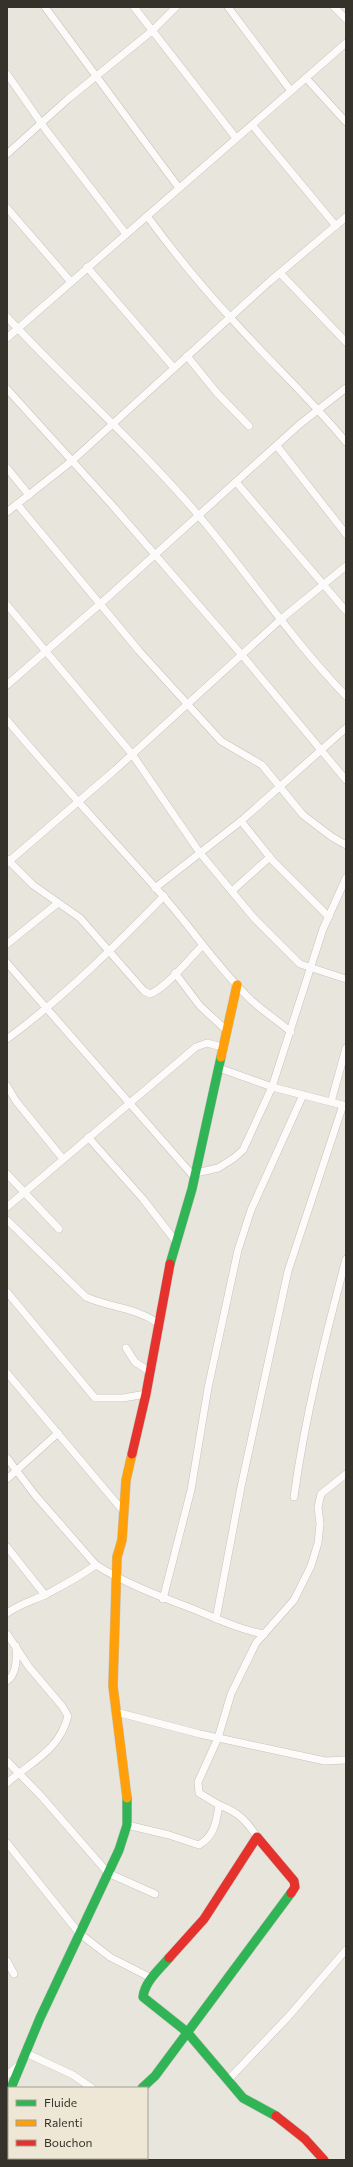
<svg xmlns="http://www.w3.org/2000/svg" width="353" height="2167" font-family="Commissioner,sans-serif">
  <style>
    .lines { fill: none; stroke-linecap: round; stroke-linejoin: round }
    .street-casing { stroke: #c5c3bc; stroke-width: 8 }
    .fast-casing { stroke: #c5c3bc; stroke-width: 10 }
    .slow-casing { stroke: #c5c3bc; stroke-width: 10 }
    .jam-casing { stroke: #c5c3bc; stroke-width: 10 }
    .street { stroke: #fcfbfa; stroke-width: 7 }
    .fast { stroke: #30b455; stroke-width: 9 }
    .slow { stroke: #ff9f0a; stroke-width: 9 }
    .jam { stroke: #e5322d; stroke-width: 9 }
  </style>
  <rect width="100%" height="100%" fill="#e8e5dc"/>
  <g class="lines">
    <defs>
      <g id="street">
        <path d="M45,7L179,188"/>
        <path d="M134,7L236,138"/>
        <path d="M228,7L291,91"/>
        <path d="M334,7L346,19"/>
        <path d="M7,74L46,130L126,234"/>
        <path d="M306,78L346,122"/>
        <path d="M253,126L336,226"/>
        <path d="M7,154L68,99L152,31L176,7"/>
        <path d="M7,208L71,282"/>
        <path d="M147,216C173,251 200,285 230,317C268,360 310,398 346,442"/>
        <path d="M87,267L174,368"/>
        <path d="M280,273L346,342"/>
        <path d="M7,317C69,384 139,445 199,516C249,575 292,640 346,696"/>
        <path d="M7,338L346,43"/>
        <path d="M187,356L217,393L249,426"/>
        <path d="M7,389L112,505L242,655L346,780"/>
        <path d="M277,446L346,534"/>
        <path d="M7,468L29,495"/>
        <path d="M236,482L346,611"/>
        <path d="M17,504L140,652L221,741L262,765L303,815L332,837L346,845"/>
        <path d="M7,512L73,460L269,282L346,217"/>
        <path d="M7,605L132,754L200,853L254,918L300,964L346,979"/>
        <path d="M7,685L108,597L300,424L346,388"/>
        <path d="M7,720C57,780 111,837 163,896C193,930 218,968 251,1000C263,1011 278,1021 291,1032"/>
        <path d="M241,821L273,861L329,917"/>
        <path d="M7,859L33,885L80,918L144,991L150,994C167,987 189,959 202,946"/>
        <path d="M7,863L115,770L280,620L346,566"/>
        <path d="M155,888L241,821L346,728"/>
        <path d="M232,891L270,857"/>
        <path d="M7,944L58,903"/>
        <path d="M7,963L195,1178"/>
        <path d="M175,973L200,1006L226,1030"/>
        <path d="M7,1039C64,997 114,947 164,896"/>
        <path d="M219,1068L272,1087L346,1106"/>
        <path d="M7,1086L16,1101L63,1159"/>
        <path d="M331,1102L346,1048"/>
        <path d="M88,1137L143,1199L177,1243"/>
        <path d="M196,1173L218,1168L234,1158L243,1150L272,1087L323,929L346,878"/>
        <path d="M7,1174L59,1229"/>
        <path d="M7,1207L196,1047L207,1043L222,1047"/>
        <path d="M7,1220L86,1297C111,1308 134,1307 158,1323"/>
        <path d="M7,1292L95,1398H123L146,1394"/>
        <path d="M126,1348L135,1362L150,1372"/>
        <path d="M7,1373L124,1512"/>
        <path d="M7,1458L35,1495L96,1565"/>
        <path d="M7,1479L58,1433"/>
        <path d="M294,1497C305,1416 325,1338 346,1259"/>
        <path d="M7,1547L45,1595"/>
        <path d="M163,1599L191,1490L208,1388L238,1250L251,1210L303,1095"/>
        <path d="M7,1613C22,1603 32,1601 47,1594C64,1585 80,1576 96,1565C125,1583 156,1595 188,1607C214,1617 237,1629 264,1634"/>
        <path d="M216,1619L241,1487L288,1271L343,1105"/>
        <path d="M7,1634L29,1667L62,1706L68,1716C59,1751 32,1761 7,1783"/>
        <path d="M7,1681C17,1674 17,1658 16,1646"/>
        <path d="M116,1712L200,1734L325,1761L346,1760"/>
        <path d="M7,1761L42,1797L108,1873L155,1894"/>
        <path d="M219,1805C238,1812 247,1821 257,1837"/>
        <path d="M127,1825L169,1835L199,1845C215,1835 216,1823 219,1805L199,1793L198,1782L218,1738L231,1694L256,1643L294,1600L311,1566L318,1543L320,1524L318,1507L321,1494L346,1474"/>
        <path d="M7,1843L79,1933L110,1957L151,1978"/>
        <path d="M7,1961L14,1974"/>
        <path d="M26,2053L73,2075L92,2088"/>
        <path d="M7,2075L19,2065"/>
        <path d="M228,2080L288,2017L346,1950"/>
        <path d="M7,2098L9,2093"/>
        <path d="M7,2106L9,2107"/>
        <path d="M110,2158L113,2160"/>
        <path d="M90,2160L91,2158"/>
      </g>
      <g id="fast">
        <path d="M170,1264L192,1189L221,1057"/>
        <path d="M169,1958C159,1970 145,1981 143,1997L187,2032L243,2098L276,2116"/>
        <path d="M11,2088L40,2018L119,1850L127,1825V1798"/>
        <path d="M142,2088L155,2076L291,1893"/>
      </g>
      <g id="slow">
        <path d="M221,1057L237,985"/>
        <path d="M127,1798L113,1686L117,1557L122,1540L126,1480L132,1454"/>
      </g>
      <g id="jam">
        <path d="M132,1454L146,1394L170,1264"/>
        <path d="M169,1958L204,1919L257,1837L294,1881L295,1887L291,1893"/>
        <path d="M276,2116L305,2139L324,2160"/>
      </g>
    </defs>
    <!-- street casing -->
    <use href="#street" class="street-casing"/>
    <!-- fast casing -->
    <use href="#fast" class="fast-casing"/>
    <!-- slow casing -->
    <use href="#slow" class="slow-casing"/>
    <!-- jam casing -->
    <use href="#jam" class="jam-casing"/>
    <!-- street -->
    <use href="#street" class="street"/>
    <!-- fast -->
    <use href="#fast" class="fast"/>
    <!-- slow -->
    <use href="#slow" class="slow"/>
    <!-- jam -->
    <use href="#jam" class="jam"/>
  </g>
  <!-- border -->
  <rect width="353" height="2167" fill="none" stroke="#35322b" stroke-width="16"/>
  <!-- legend -->
  <rect x="8" y="2087" width="140" height="72" fill="#eee7d6" stroke="#a49f92"/>
  <rect x="16" y="2100" width="20" height="6" fill="#30b455" stroke="#a49f92"/>
  <text x="44" y="2107" font-size="12" fill="#35322b">Fluide</text>
  <rect x="16" y="2120" width="20" height="6" fill="#ff9f0a" stroke="#a49f92"/>
  <text x="44" y="2127" font-size="12" fill="#35322b">Ralenti</text>
  <rect x="16" y="2140" width="20" height="6" fill="#e5322d" stroke="#a49f92"/>
  <text x="44" y="2147" font-size="12" fill="#35322b">Bouchon</text>
</svg>
